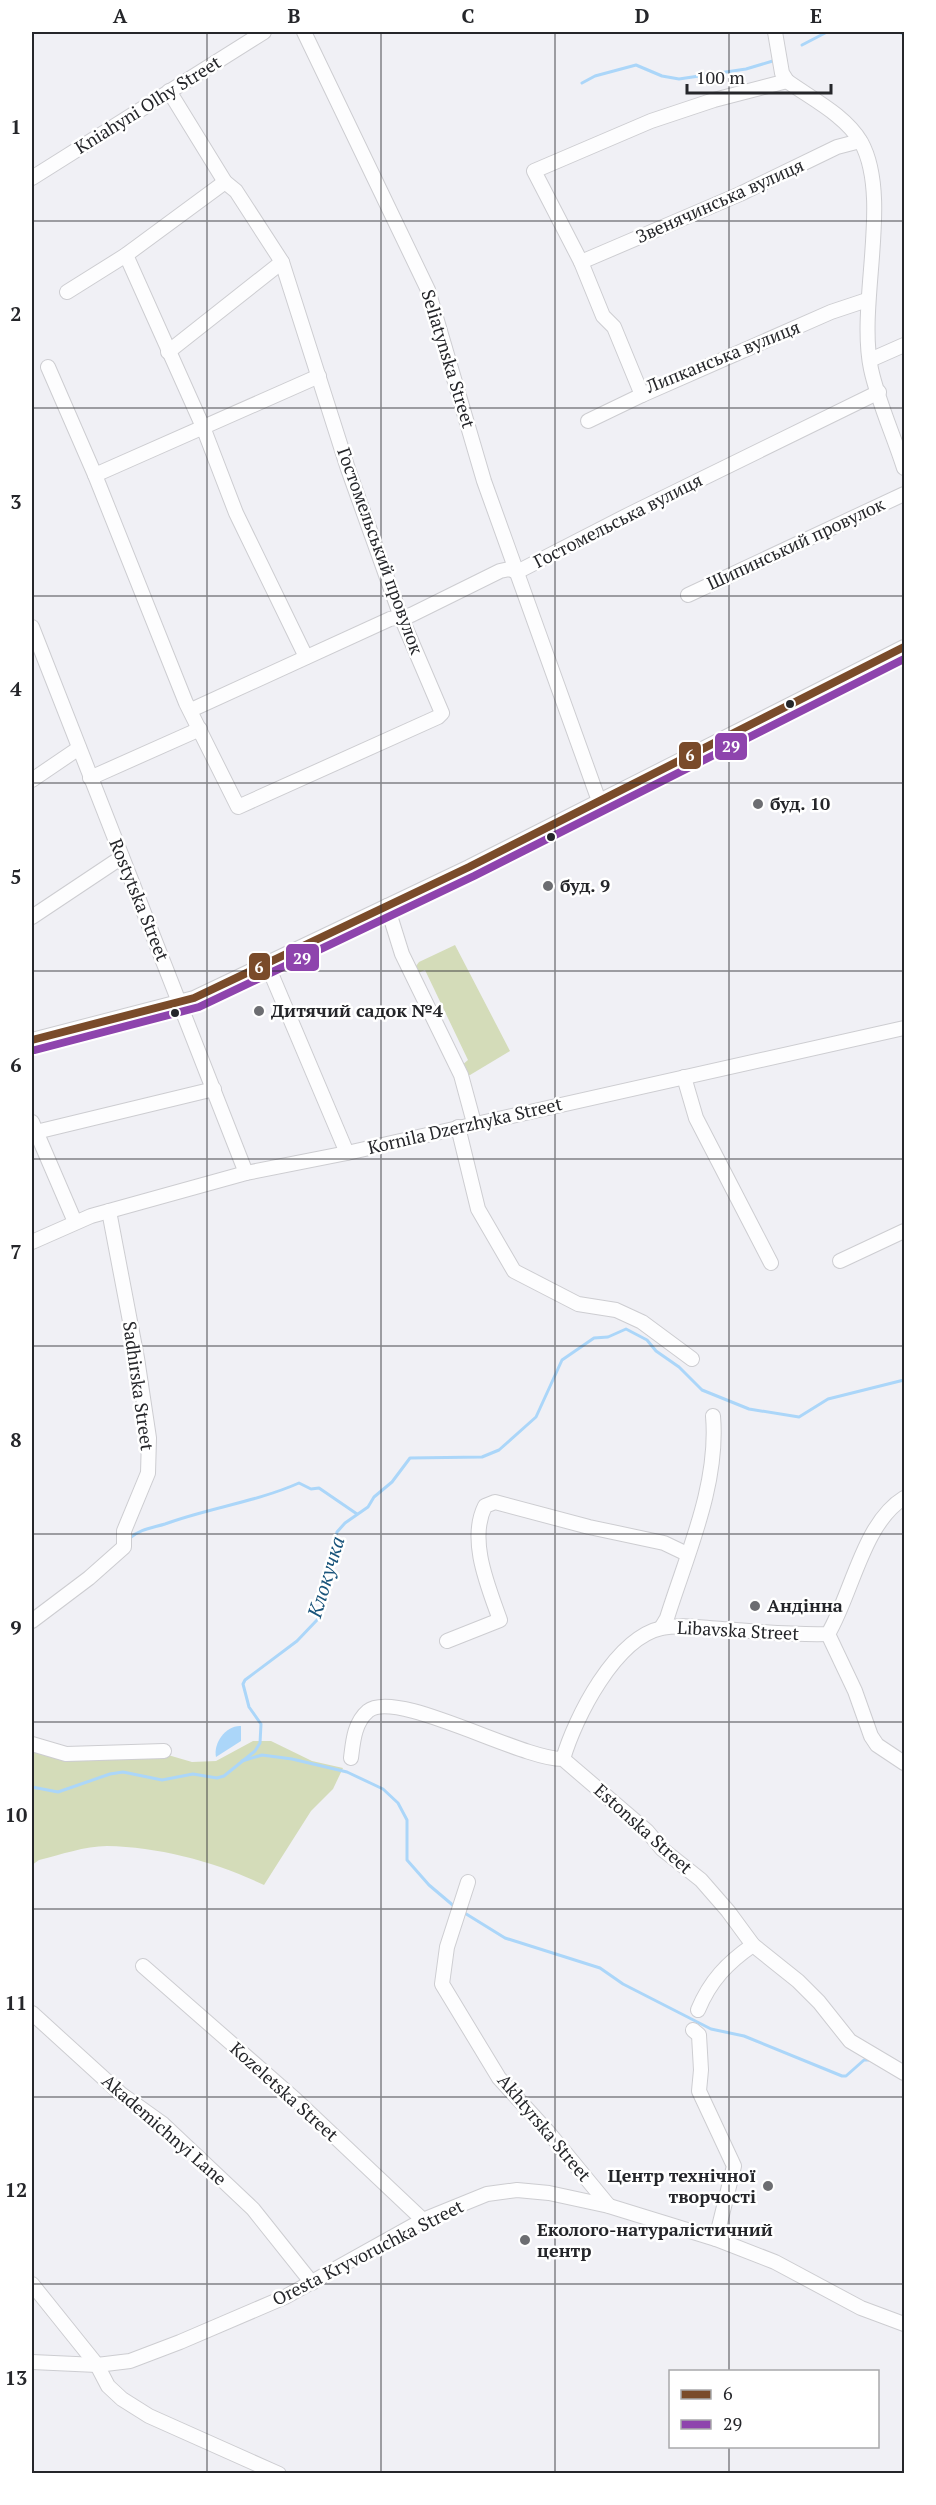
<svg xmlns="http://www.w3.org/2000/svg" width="936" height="2505" font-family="'PT Serif',serif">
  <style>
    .green { fill: #d4dcb9 }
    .water { fill: #abd6f9 }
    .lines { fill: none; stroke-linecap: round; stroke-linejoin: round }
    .stream { stroke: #abd6f9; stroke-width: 3 }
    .minor-casing { stroke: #cdcdd1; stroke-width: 16 }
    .minor { stroke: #fdfdfe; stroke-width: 14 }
    .bus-1-casing { stroke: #fff; stroke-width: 12 }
    .bus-2-casing { stroke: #fff; stroke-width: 12 }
    .bus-1 { stroke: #7a4b2a; stroke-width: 8 }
    .bus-2 { stroke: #8e44ad; stroke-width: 8 }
    .grid { fill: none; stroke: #25262a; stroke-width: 1.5; stroke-opacity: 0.55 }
    .bus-dot { fill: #25262a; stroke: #fff; stroke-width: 2 }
    .poi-dot { fill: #6c6d71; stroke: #fff; stroke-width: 2 }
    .labels { text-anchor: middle; stroke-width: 5; stroke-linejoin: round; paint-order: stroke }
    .street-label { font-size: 18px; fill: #25262a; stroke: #fff }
    .poi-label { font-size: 18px; font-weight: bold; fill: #25262a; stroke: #fff; text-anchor: start }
    .water-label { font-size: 20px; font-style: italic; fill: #19547b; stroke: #fff }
    .line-badge { stroke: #fff; stroke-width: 2 }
    .badge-label { font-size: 16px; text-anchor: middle; font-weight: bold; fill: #fff }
    .neatline { fill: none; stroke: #25262a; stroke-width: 2 }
    .grid-label { font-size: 20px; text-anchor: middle; font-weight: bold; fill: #25262a }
  </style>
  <rect width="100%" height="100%" fill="#f0f0f5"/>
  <!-- green -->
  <g class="green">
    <path d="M455,945L510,1051L470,1075L466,1074L461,1066L468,1060L425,970L418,973L416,966L419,962Z"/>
    <path d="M253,1741H271L312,1761L343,1768L333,1789L311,1811L264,1885C216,1862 160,1847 107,1846C85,1846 60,1855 39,1860L32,1865V1743L37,1746L168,1755L192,1762L216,1761Z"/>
  </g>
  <!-- water -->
  <path class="water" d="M241,1726V1741L216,1757C213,1743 226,1725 241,1726Z"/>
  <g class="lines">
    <!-- stream -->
    <g class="stream">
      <path d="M899,32L904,34"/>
      <path d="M802,45L827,32"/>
      <path d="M582,83L595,76L636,65L662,76L679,79L746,69L776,60"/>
      <path d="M130,1538C140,1529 152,1528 165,1524C208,1508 256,1502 299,1483L311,1489L319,1488L357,1514"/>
      <path d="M242,1761L262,1755L292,1759L347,1772L383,1789L398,1803L407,1820V1860L429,1885L455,1907"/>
      <path d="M32,1787L58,1792L110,1774L123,1772L162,1780L193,1774L217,1778L224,1776L255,1751L260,1743L261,1724L249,1707L243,1684L245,1680L297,1641L317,1620L321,1611L323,1576L330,1560L337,1532L345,1523L368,1507L374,1497L392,1482L410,1458L482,1457L499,1450L536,1417L562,1360L594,1338L608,1337L626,1329L647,1340L656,1351L679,1367L702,1390L749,1409L799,1417L828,1399L904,1380"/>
      <path d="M463,1912L505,1938L600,1968L623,1984L711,2029L744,2036L842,2076H846L864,2060H869"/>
    </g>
    <defs>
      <g id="minor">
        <path d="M304,32L428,290L484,481L599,801"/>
        <path d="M775,32L782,73L787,81C812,99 845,115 861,142C892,198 857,304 871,369C878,402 894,436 904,468"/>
        <path d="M787,81L714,100L651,121L534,171L581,262L603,316L614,327L642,395L831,312L867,300"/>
        <path d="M32,178L264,32"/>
        <path d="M126,255L203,427L236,513L306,657"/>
        <path d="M581,262L740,194L837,147L860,141"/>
        <path d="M67,292L126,255L225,182"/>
        <path d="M168,352L282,262"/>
        <path d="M870,360L904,345"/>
        <path d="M48,367L95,475L186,703L238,807L438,717L442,713L401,617L348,469L282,262L236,191L225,182L169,91"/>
        <path d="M588,421L642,395"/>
        <path d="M95,475L319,376"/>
        <path d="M688,595L904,494"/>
        <path d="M32,627L246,1173"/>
        <path d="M191,710L390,619L411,615L500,571L509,569L517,572L630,514L879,392"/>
        <path d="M90,778L200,729"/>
        <path d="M32,780L79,748"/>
        <path d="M387,906L402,954L461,1075L474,1123"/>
        <path d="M32,917L122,857"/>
        <path d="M267,964L347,1153"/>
        <path d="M32,1040L194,998L469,867L904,647"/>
        <path d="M684,1077L696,1118L771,1263"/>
        <path d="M32,1122L75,1222"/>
        <path d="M458,1127L478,1209L514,1271L578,1304L616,1310L642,1322L692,1359"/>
        <path d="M36,1132L214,1089"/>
        <path d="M32,1242L91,1216L246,1173L347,1153L904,1028"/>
        <path d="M840,1261L904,1231"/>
        <path d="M32,1621L89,1578L124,1547V1531L148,1473L149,1438L137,1358L109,1211"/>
        <path d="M661,1628L667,1618C687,1554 719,1484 713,1416"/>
        <path d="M828,1634L855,1691L871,1736L877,1745L904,1763"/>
        <path d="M447,1641L500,1620C488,1586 468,1540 485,1506L495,1502L589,1527L664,1543L687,1554"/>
        <path d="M32,1744L66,1754L164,1751"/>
        <path d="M351,1758C353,1742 354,1723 368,1711C396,1688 522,1760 563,1759L647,1831L662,1849L701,1880L728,1911L753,1945L798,1981L819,2002L850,2041L904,2073"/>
        <path d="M563,1759C575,1718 615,1638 662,1628C681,1624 703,1628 722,1629C758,1632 792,1635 828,1634C852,1594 863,1523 904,1498"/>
        <path d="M468,1882L447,1947L442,1984L499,2078L549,2133L609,2206"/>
        <path d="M143,1966L296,2100L423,2220"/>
        <path d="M698,2010C710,1981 727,1963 753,1945"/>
        <path d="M32,2013L121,2094L163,2124L253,2209L312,2283"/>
        <path d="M693,2030L699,2035L701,2070L699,2091L734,2166L716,2239"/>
        <path d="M32,2284L97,2365L108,2386L122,2399L149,2416L279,2474"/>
        <path d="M32,2362L97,2365L130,2361L180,2342L285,2297L423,2220L487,2194L517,2190L549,2193L609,2206L716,2239L775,2262L861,2308L904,2324"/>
      </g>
    </defs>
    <!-- minor casing -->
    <use href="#minor" class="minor-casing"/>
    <!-- minor -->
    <use href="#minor" class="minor"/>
    <defs>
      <path id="bus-1" d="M32,1040L194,998L469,867L904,647"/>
      <path id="bus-2" d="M35,1050L199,1007L474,876L904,659"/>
    </defs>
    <!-- bus-1 casing -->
    <use href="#bus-1" class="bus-1-casing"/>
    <!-- bus-2 casing -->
    <use href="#bus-2" class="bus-2-casing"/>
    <!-- bus-1 -->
    <use href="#bus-1" class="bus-1"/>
    <!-- bus-2 -->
    <use href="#bus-2" class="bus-2"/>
  </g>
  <!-- grid -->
  <path class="grid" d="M207,32V2474M381,32V2474M555,32V2474M729,32V2372M32,221H904M32,408H904M32,596H904M32,783H904M32,971H904M32,1159H904M32,1346H904M32,1534H904M32,1722H904M32,1909H904M32,2097H904M32,2284H904M729,2446V2474"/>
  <!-- markers -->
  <g class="bus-dot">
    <circle cx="790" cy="704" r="5"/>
    <circle cx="551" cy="837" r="5"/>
    <circle cx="175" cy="1013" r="5"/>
  </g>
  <g class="poi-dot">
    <circle cx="758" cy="804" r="6"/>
    <circle cx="548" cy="886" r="6"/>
    <circle cx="259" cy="1011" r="6"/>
    <circle cx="755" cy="1606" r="6"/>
    <circle cx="768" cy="2186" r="6"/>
    <circle cx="525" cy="2240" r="6"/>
  </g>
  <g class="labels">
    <!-- street labels -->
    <g class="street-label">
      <text transform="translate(148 105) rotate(-32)" y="6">Kniahyni Olhy Street</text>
      <text transform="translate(720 201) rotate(-24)" y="6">Звенячинська вулиця</text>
      <text transform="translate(723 357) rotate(-22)" y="6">Липканська вулиця</text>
      <text transform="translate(448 359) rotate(73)" y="6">Seliatynska Street</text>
      <text transform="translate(618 521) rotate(-27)" y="6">Гостомельська вулиця</text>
      <text transform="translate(796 544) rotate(-25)" y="6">Шипинський провулок</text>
      <text transform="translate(380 551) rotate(70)" y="6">Гостомельський провулок</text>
      <text transform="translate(139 900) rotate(68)" y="6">Rostytska Street</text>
      <text transform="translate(465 1126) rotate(-13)" y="6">Kornila Dzerzhyka Street</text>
      <text transform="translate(138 1386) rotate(82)" y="6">Sadhirska Street</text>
      <text transform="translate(738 1631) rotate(3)" y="6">Libavska Street</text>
      <text transform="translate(643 1829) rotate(42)" y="6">Estonska Street</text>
      <text transform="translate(284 2092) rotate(42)" y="6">Kozeletska Street</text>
      <text transform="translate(544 2128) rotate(50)" y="6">Akhtyrska Street</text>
      <text transform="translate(164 2130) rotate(41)" y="6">Akademichnyi Lane</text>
      <text transform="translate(368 2253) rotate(-27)" y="6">Oresta Kryvoruchka Street</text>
    </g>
    <!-- poi labels -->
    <g class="poi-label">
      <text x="770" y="810">буд. 10</text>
      <text x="560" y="892">буд. 9</text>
      <text x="271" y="1017">Дитячий садок №4</text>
      <text x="767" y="1612">Андінна</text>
      <text x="756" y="2182" text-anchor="end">Центр технічної<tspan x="756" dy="21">творчості</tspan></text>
      <text x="537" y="2236">Еколого-натуралістичний<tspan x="537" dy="21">центр</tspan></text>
    </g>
    <!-- water labels -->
    <g class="water-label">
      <text transform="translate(326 1577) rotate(-73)" y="7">Клокучка</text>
    </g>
  </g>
  <g class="line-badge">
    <rect x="714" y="732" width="34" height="29" rx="6" fill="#8e44ad"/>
    <rect x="678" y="741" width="24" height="29" rx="6" fill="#7a4b2a"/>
    <rect x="285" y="943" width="35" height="29" rx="6" fill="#8e44ad"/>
    <rect x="248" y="952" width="23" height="29" rx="6" fill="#7a4b2a"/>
  </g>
  <g class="badge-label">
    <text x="731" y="752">29</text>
    <text x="690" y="761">6</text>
    <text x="302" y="964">29</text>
    <text x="259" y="973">6</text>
  </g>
  <!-- border -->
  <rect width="936" height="2505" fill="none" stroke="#ffffff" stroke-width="66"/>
  <!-- legend -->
  <rect x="669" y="2370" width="210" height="78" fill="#ffffff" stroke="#a8a8aa" stroke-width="1.5"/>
  <rect x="681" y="2390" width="30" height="9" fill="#7a4b2a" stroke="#a8a8aa" stroke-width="1.5"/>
  <text x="723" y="2400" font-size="18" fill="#25262a">6</text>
  <rect x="681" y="2420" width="30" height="9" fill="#8e44ad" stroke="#a8a8aa" stroke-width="1.5"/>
  <text x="723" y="2430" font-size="18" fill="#25262a">29</text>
  <!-- scale -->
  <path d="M687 84v9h144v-9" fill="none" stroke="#25262a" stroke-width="3"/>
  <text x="696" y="84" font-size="18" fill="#25262a" stroke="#ffffff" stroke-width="4.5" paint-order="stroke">100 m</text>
  <rect x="33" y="33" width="870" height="2439" class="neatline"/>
  <g class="grid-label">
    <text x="120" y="23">A</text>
    <text x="294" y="23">B</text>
    <text x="468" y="23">C</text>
    <text x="642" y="23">D</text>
    <text x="816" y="23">E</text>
    <text x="16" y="134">1</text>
    <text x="16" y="321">2</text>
    <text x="16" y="509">3</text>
    <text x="16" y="696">4</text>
    <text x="16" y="884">5</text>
    <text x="16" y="1072">6</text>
    <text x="16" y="1259">7</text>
    <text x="16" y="1447">8</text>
    <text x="16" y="1635">9</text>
    <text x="16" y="1822">10</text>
    <text x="16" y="2010">11</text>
    <text x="16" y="2197">12</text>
    <text x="16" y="2385">13</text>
  </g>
</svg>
